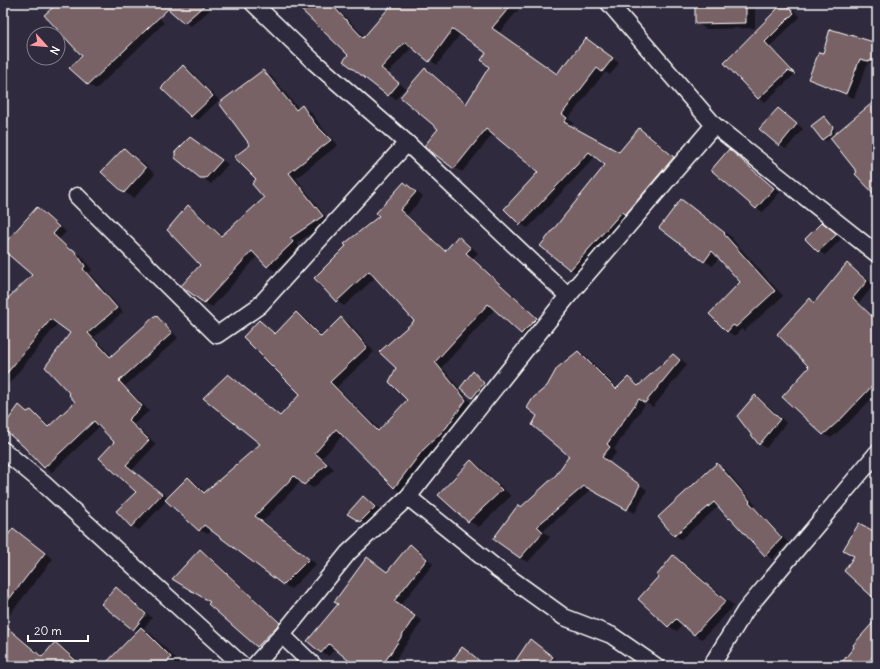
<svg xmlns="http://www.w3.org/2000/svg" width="880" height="669" font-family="Delius,sans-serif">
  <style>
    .shadow { fill: #0007 }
    .building { fill: #786265; stroke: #fff }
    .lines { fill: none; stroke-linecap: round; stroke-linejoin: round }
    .minor-casing { stroke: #fff; stroke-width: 19 }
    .minor { stroke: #2f2a3d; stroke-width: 16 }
  </style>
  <rect width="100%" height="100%" fill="#2f2a3d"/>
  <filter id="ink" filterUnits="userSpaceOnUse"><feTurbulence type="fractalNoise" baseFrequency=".025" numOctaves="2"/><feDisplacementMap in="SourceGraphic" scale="8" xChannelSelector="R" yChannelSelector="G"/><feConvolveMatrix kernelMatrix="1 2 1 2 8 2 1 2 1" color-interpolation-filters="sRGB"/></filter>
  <g filter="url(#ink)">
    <!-- shadow -->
    <g class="shadow">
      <path d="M59,3H146L164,23L96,89L88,84L83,56Z"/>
      <path d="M175,3H207L212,8L191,26L185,23L169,9Z"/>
      <path d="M311,3H332L365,37L395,3H524L499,33L558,75L586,39L619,63L610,75L605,72L568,119L574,123L571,127L619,153L639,129L647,133L681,162L578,273L570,269L606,165L596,156L528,228L521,224L540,172L493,134L462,172L455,168L439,129L426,70L433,74L467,104L490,66L487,53L461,33L437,65L412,47L388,73L405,88L396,99L388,95L350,55Z"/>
      <path d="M696,3H755V28L706,29L696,23Z"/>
      <path d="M784,3L791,7L800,17L770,46L798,76L795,74L765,102L759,99L725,63Z"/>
      <path d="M877,44V63L876,65L868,62L854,98L817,83L809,79L823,54Z"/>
      <path d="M183,67L190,70L219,100L198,120L191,117L162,88Z"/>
      <path d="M263,72L271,76L299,109L302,106L310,111L323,129L338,145L296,178L329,221L297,243L300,247L275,271L267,266L258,256L212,307L204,302L201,265L188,206L195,211L223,236L266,198L258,179L251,145Z"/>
      <path d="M877,108V192L831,138L826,141L823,139L812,126L824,117L835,129L832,137Z"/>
      <path d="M778,109L784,113L803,129L786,149L780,145Z"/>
      <path d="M190,138L228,164L211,184L173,155Z"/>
      <path d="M125,149L134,155L155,174L134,198L124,192Z"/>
      <path d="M729,150L736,154L780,192L763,212L756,208Z"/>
      <path d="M404,183L412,188L423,197L407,215L446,251L458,238L466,242L478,253L473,258L544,323L529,337L522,333L495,309L442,367L473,405L454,432L431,454L402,492L394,488L343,435L322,458L334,469L313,488L301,481L263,521L316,564L291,589L283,584L212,530L208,534L200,530L167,500L139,530L132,526L117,511L137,492L115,442L100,426L52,472L45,468L24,446L19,406L29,412L31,411L38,416L50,427L77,402L71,333L58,323L3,391V302L4,303L33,275L3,249V247L37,208L44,212L66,232L59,239L72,251L81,255L92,270L89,273L123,312L94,337L112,356L156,317L163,321L178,338L125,386L149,411L134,424L156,444L132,470L169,498L188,478L196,483L206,493L261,444L228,376L236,380L281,416L301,394L259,321L267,326L276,334L296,313L304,318L323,337L341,318L349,323L374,352L337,387L380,430L409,399L398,368L415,321L376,277L344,306L336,301L380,216Z"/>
      <path d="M681,200L733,238L732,239L783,296L744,331L741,329L735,336L727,331L741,282L719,257L713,266L705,261Z"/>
      <path d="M828,227L842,238L825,255L818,251Z"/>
      <path d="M848,265L855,269L874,285L859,303L877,320V383L876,384L877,385V393L848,423L831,438L823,434L810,367V299L815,303Z"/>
      <path d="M578,352L586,356L618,389L629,378L640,386L673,355L681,359L687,365L653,407L646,403L614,449L617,452L608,462L647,490L635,513L592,489L543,531L550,537L528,562L520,558L521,508L557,475L571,456L538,416L547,387Z"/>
      <path d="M474,372L487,385L476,399L462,388Z"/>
      <path d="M756,396L762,400L786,423L766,448L760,444L739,416Z"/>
      <path d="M472,461L481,467L511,496L479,527L469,521Z"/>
      <path d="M717,464L724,468L756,505L754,506L788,543L772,559L766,555L719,506L681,539L675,535Z"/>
      <path d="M363,497L370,501L381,511L367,525L349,514Z"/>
      <path d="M877,523V599L871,531Z"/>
      <path d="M13,530L22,535L53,559L3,623L44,657L56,644L65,649L84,666H3V544Z"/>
      <path d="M410,545L418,549L433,564L400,606L422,621L391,666H357L335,648L329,656L322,652Z"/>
      <path d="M201,550L207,554L285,627L264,650L257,646L212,602Z"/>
      <path d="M674,556L682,561L734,606L702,639L694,634L683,624L677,631L669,626L660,577Z"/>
      <path d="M116,588L123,592L152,618L143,629L150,633L180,663L177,666H104L138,631L133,629Z"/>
      <path d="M877,619V664L875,666H840Z"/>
      <path d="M531,641L558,661L554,666H513Z"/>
      <path d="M779,658L785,661L789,666H771Z"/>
    </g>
    <!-- building -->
    <g class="building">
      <path d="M58,3H207L184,23L168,9L88,85L69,68L82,56L44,15Z"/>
      <path d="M294,3H330L363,38L393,3H513L492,28L557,74L564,64L565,65L586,38L613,58L602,72L597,68L562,114L567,118L564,122L619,152L639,128L674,157L625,215L622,212L570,270L540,246L605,165L589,152L520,225L504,209L538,172L486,129L454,169L424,146L438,129L400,97L425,68L466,104L489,67L481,60L486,53L453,29L429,62L405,42L381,68L399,83L388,96L343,61L348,55Z"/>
      <path d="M695,3H746V23L695,24Z"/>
      <path d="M783,3H785L794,13L765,42L795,74L788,71L758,99L724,63Z"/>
      <path d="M830,29L877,43V61L869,60L868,61L860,59L846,94L808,79L819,52L823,53Z"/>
      <path d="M183,65L213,96L191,117L161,88Z"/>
      <path d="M263,70L296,110L302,105L315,124L331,140L289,173L323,216L290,238L293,242L267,267L252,251L204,303L181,286L200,265L167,230L188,205L221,236L264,198L252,184L256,179L234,157L250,145L219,103Z"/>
      <path d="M877,99V197L855,174L857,172L830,138Z"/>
      <path d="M778,108L797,124L779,146L759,129Z"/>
      <path d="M824,116L833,127L830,134L822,140L811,126Z"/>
      <path d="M190,137L222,160L206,178H200L175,158V152Z"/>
      <path d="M124,148L146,168L124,193L101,172Z"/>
      <path d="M729,149L774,188L756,209L711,170Z"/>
      <path d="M404,182L416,192L400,210L445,251L458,236L471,248L466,253L537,318L521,334L488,304L435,362L466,400L446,428L423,450L394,488L336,429L315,453L327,464L304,485L294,476L255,516L309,559L283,585L204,525L199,531L165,500L188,477L204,493L260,444L203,398L228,374L280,416L300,394L243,337L259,320L275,334L296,312L321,337L341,317L367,347L330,382L378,431L407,400L389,382L396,368L379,352L414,321L369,271L336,302L314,278L346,246L344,244L379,216L376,213Z"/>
      <path d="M681,199L725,233L724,234L775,291L736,327L733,325L727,332L709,314L740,282L712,251L704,262L659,228Z"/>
      <path d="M37,207L59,227L53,234L70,250H74L85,266L83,269L117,308L88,333L110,357L156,315L172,333L119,381L142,406L128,420L149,440L126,465L162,494L131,527L116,511L136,492L99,458L114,442L94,421L44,468L23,446L3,429V427L19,405L27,412L31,410L48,427L75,402L69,395L70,394L45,367L70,333L51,319L3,378V303L32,275L3,250V245Z"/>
      <path d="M822,222L837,234L818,252L805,239Z"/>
      <path d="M847,263L867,281L853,298L877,321V381L841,419L823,435L782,397L809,367L777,334L810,298L814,303Z"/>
      <path d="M578,351L616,389L628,377L638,386L673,354L680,360L645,403L639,399L607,444L610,447L602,457L640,485L627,510L584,486L537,526L543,532L520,558L493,539L518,505L521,507L556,475L569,456L532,425L537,416L527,408L533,398L547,386L557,368Z"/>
      <path d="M473,371L484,383L472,398L460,388Z"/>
      <path d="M755,395L780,419L759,445L737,416Z"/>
      <path d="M471,460L502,490L468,522L438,495Z"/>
      <path d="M717,463L750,501L749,502L782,538L765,556L730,518L729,519L714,502L674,536L658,517Z"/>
      <path d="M363,496L375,507L360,522L347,514Z"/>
      <path d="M859,523L877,533V601L844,571L854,556L843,550Z"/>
      <path d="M13,528L45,553L3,607V542Z"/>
      <path d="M410,544L427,559L394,601L415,616L382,666H355L329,644L321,653L307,641L338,604L334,602L367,557L387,572Z"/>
      <path d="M200,549L280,623L257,647L208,604L210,602L172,579Z"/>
      <path d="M673,555L726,601L694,635L676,619L668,627L638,599L658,577L657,575Z"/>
      <path d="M116,587L146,614L133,630L101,604Z"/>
      <path d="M877,618V652L864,666H839L854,647L853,645Z"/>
      <path d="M3,624L42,657L55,642L82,666H3Z"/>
      <path d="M141,627L171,657L165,666H103Z"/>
      <path d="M530,639L553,657L545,666H512Z"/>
      <path d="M462,647L474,656L485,666H448Z"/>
    </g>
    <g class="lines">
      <defs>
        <g id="minor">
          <path d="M253,3L312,60L407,143L568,296"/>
          <path d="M609,3L714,125L877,254"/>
          <path d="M77,196L217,335L259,306L407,143"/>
          <path d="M3,450L44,484L243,666"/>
          <path d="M408,497L496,568L564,617L611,635L656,666"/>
          <path d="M282,635L314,666"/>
          <path d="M254,666L282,635L348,553L408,497L568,296L714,125"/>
          <path d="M711,666L745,611L877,453"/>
        </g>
      </defs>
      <!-- minor casing -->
      <use href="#minor" class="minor-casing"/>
      <!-- minor -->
      <use href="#minor" class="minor"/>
    </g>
  </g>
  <!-- margin -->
  <rect width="880" height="669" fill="none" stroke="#2f2a3d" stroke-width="16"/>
  <rect x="8" y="8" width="864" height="653" fill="none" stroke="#fff" stroke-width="1.5" filter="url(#ink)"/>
  <!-- north arrow -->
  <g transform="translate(46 46) rotate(117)"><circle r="19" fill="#2f2a3d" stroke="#827f8b"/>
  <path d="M0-3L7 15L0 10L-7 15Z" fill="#ff9aa2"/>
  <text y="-6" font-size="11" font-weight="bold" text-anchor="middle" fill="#ffffff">N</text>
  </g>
  <!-- scale -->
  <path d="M28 635v6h60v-6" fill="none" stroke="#ffffff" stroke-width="2"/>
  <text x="34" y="635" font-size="12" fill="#ffffff" stroke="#2f2a3d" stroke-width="3" paint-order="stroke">20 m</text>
</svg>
